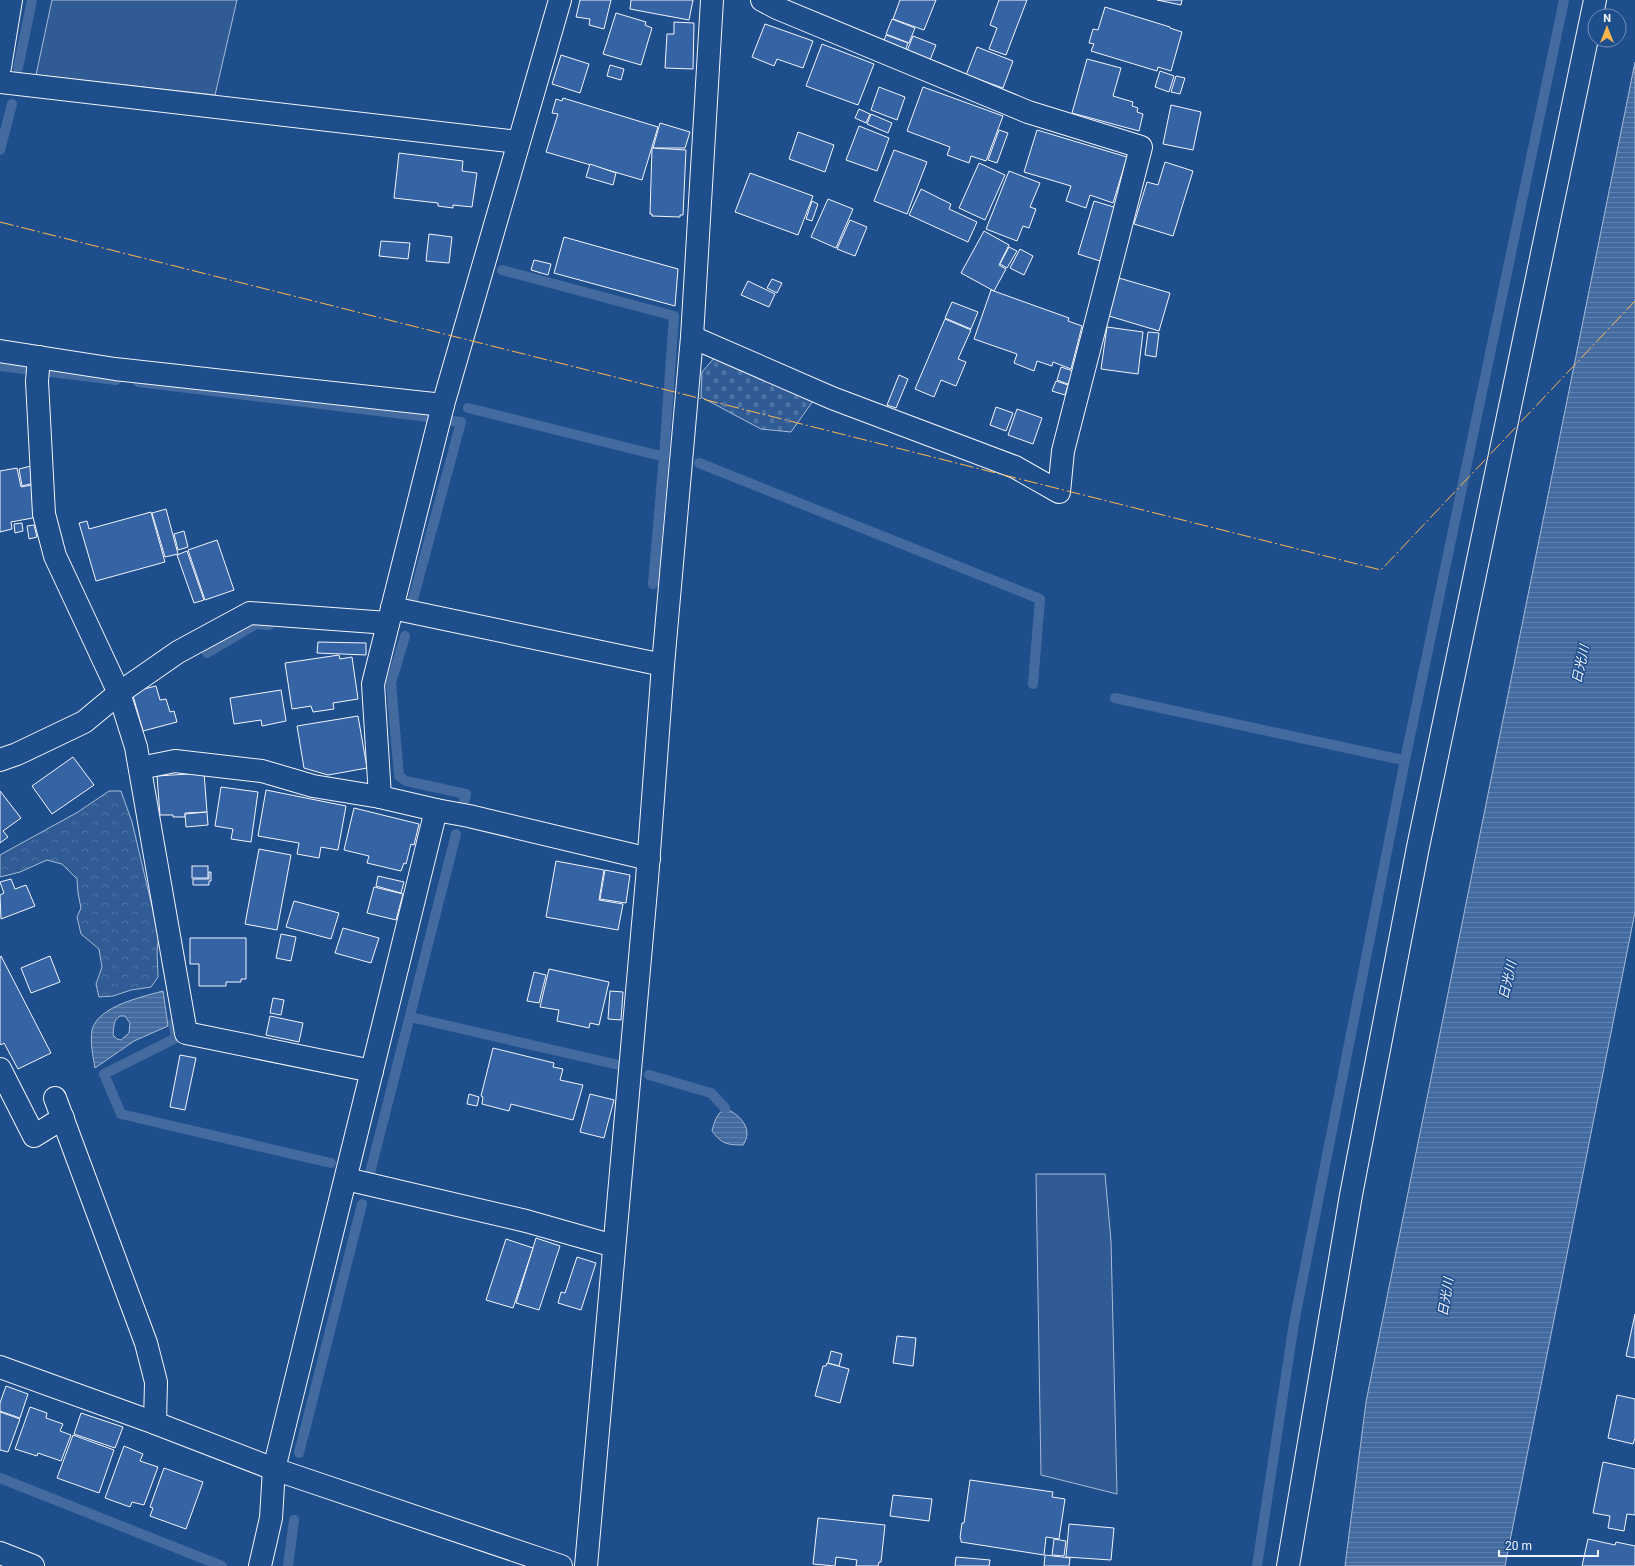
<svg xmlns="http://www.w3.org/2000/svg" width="1635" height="1566" font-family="Roboto,'Noto Sans JP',sans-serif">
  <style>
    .built { fill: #305b95; stroke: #a8bbd7 }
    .forest { fill: url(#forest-crowns); stroke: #a8bbd7 }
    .cemetery { fill: url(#cemetery-stones); stroke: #a8bbd7 }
    .water { fill: url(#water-rules); stroke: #a8bbd7; fill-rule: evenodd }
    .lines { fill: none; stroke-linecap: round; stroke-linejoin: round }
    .stream { stroke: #446ba0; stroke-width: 10 }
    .building { fill: #3563a3; stroke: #f2f6ff }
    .street-casing { stroke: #f2f6ff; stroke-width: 24 }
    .street { stroke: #1f4e8c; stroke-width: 22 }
    .power { stroke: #ffb74d; stroke-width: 1; stroke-dasharray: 14 3 2 3; stroke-linecap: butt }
    .labels { text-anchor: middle; stroke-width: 3; stroke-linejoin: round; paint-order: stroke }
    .water-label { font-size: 13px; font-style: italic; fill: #f2f6ff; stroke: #1f4e8c }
  </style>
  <defs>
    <pattern id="forest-crowns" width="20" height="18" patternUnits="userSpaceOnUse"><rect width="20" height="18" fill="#305b95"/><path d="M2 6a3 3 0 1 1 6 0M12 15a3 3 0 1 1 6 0" fill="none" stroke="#4e73a5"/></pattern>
    <pattern id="cemetery-stones" width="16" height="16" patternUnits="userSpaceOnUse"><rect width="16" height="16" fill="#305b95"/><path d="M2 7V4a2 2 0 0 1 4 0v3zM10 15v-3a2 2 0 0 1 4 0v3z" fill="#4e73a5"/></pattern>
    <pattern id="water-rules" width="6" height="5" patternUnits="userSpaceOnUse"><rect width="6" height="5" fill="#446ba0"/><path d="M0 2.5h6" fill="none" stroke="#5f81ae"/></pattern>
  </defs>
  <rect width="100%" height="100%" fill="#1f4e8c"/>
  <!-- built -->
  <g class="built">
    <path d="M52,0H237L215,95L36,75Z"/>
    <path d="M1036,1174H1105L1111,1241L1117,1494L1041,1475Z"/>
  </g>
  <!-- forest -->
  <path class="forest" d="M109,791H121L132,822L159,936L157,950L158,977L151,987L131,990L113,996L99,997L96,984L102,967L99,949L81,934L77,917L81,908L78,893L77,879L62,864L47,860L20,872L0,877V855L78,812Z"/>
  <!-- cemetery -->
  <path class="cemetery" d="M716,356L813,401L791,432L761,429L701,397L702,372Z"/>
  <!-- water -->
  <g class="water">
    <path d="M1635,62V912L1505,1566H1345L1366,1402Z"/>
    <path d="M163,991L168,1026L134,1041L95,1068C93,1056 90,1042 92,1030C98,1006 142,997 163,991ZM120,1016H125L130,1023L129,1033L121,1040L117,1039L113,1035C114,1027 113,1020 120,1016Z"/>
    <path d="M725,1108C740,1115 754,1129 743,1145C727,1145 722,1144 712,1131C714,1122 717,1114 725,1108Z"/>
  </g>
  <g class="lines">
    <!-- stream -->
    <g class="stream">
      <path d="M18,68L32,0"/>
      <path d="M0,150L12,104"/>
      <path d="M502,270L674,316L664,456L653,584"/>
      <path d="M0,366L24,369"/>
      <path d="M51,372L116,380"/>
      <path d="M138,382L428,417"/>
      <path d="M468,408L657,455"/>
      <path d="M699,463L1040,599L1033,684"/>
      <path d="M412,603L461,422L452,421"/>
      <path d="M405,636L391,683L399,776L406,781L466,794L464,802"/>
      <path d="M207,653L256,624L269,625"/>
      <path d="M1115,698L1398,759"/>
      <path d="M410,1017L619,1065"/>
      <path d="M173,1023L176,1038L104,1074L121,1114L331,1163"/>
      <path d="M649,1075L711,1093L725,1108"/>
      <path d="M370,1173L456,834"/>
      <path d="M299,1453L362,1204"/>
      <path d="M0,1478L222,1566"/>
      <path d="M288,1566L294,1520"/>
      <path d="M1257,1566L1294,1323L1405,760L1564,0"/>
    </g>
  </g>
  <!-- building -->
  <g class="building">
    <path d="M580,0H611L604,29L589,25L590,19L576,17Z"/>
    <path d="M631,0H693L689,20L630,9Z"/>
    <path d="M900,0H936L924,30L893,19Z"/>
    <path d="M999,0H1027L1006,55L989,49L997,28L990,25Z"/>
    <path d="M1157,0H1182L1181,5Z"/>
    <path d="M1105,7L1170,27V28L1182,32L1171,71L1158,67L1157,71L1091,51L1094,44L1089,43L1093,29L1098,30Z"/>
    <path d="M616,13L646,22L645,25L652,28L641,65L603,54Z"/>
    <path d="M892,19L915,28L909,43L886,34Z"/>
    <path d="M674,22L694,23L693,69L665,68L667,34H674Z"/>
    <path d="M765,24L813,41L803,68L777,59L774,66L752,57Z"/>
    <path d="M886,35L908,43L905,51L883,43Z"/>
    <path d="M913,36L936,45L930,60L907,51Z"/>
    <path d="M822,44L874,64L858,105L806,86Z"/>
    <path d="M977,47L1013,61L1003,88L966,75Z"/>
    <path d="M561,55L589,64L580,93L552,84Z"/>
    <path d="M1087,59L1121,68L1113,96L1133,102L1132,106L1138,108L1137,112L1143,114L1139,131L1072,113Z"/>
    <path d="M610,65L624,69L621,80L607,76Z"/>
    <path d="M1160,71L1174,76L1169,92L1155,87Z"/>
    <path d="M1176,76L1185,78L1180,94L1171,92Z"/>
    <path d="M879,87L905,97L897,120L871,110Z"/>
    <path d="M923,87L1003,116L986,161L971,156L969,163L947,155L950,147L907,131Z"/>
    <path d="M563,98L658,127L642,180L546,152L558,114L552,113L556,99L562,101Z"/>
    <path d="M1171,105L1201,112L1193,150L1163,144Z"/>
    <path d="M859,109L870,114L866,123L855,118Z"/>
    <path d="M871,114L892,123L888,133L867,124Z"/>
    <path d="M660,123L690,132L685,148H653Z"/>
    <path d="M859,126L889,138L877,171L846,160Z"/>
    <path d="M999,130L1008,133L997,163L988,160Z"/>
    <path d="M1037,130L1127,157L1113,203L1090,195L1086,208L1066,201L1071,186L1024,172Z"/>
    <path d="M798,132L834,145L825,172L789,159Z"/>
    <path d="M652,148L686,150L683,215H680V217L652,216V214H650Z"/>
    <path d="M894,150L927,162L907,214L874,201Z"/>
    <path d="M399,153L463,161L462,171L477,173L472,207L453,205V208L438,206V203L394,198Z"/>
    <path d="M1165,162L1193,171L1173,236L1134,224L1147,182L1158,185Z"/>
    <path d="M979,163L1005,175L985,220L959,208Z"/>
    <path d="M590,164L616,173L613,185L586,177Z"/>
    <path d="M1009,171L1040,183L1030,207L1036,209L1029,228L1023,226L1017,241L986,229Z"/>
    <path d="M750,173L813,196L798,235L735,212Z"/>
    <path d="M921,189L951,204L949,209L977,222L968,242L909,215Z"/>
    <path d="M828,199L853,209L836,248L811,237Z"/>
    <path d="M812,201L818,204L812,221L806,219Z"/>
    <path d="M1094,201L1117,208L1100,261L1078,254Z"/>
    <path d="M850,220L867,227L855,256L837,249Z"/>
    <path d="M984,231L1009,245L999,265L1006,269L994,291L961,273Z"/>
    <path d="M429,234L452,237L449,263L426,261Z"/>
    <path d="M564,237L678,269L675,306L554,273Z"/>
    <path d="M381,241L410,243L408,259L379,256Z"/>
    <path d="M1009,247L1017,251L1007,268L1000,264Z"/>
    <path d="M1020,249L1033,256L1024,275L1010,268Z"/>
    <path d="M534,260L551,264L548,275L531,270Z"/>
    <path d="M1119,278L1170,293L1159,331L1109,316Z"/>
    <path d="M772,279L782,283L777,293L767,288Z"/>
    <path d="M748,281L775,294L769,307L741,295Z"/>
    <path d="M991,290L1069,318L1068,321L1082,326L1071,369L1053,362L1052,366L1037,361L1034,371L1014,363L1017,354L974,339Z"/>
    <path d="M952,302L978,312L971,329L945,318Z"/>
    <path d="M945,319L971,330L958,359L966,362L956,386L941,380L934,397L915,389Z"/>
    <path d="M1107,327L1143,332L1138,374L1101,369Z"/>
    <path d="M1148,332L1159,333L1156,357L1145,355Z"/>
    <path d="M1061,367L1073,371L1068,384L1057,380Z"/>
    <path d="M899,375L908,379L896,408L887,405Z"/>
    <path d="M1056,381L1068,385L1065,395L1052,391Z"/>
    <path d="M996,407L1013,413L1006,431L990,425Z"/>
    <path d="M1017,409L1042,418L1033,444L1008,435Z"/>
    <path d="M31,466L34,483L22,486L19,469Z"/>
    <path d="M17,468L21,487L32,485L38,517L11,522L12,529L0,532V471Z"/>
    <path d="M166,509L178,554L165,557L152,513Z"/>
    <path d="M151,512L165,562L96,581L79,523L87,521L89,529Z"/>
    <path d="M22,523L23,531L15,533L14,524Z"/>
    <path d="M34,525L37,537L29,539L27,526Z"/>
    <path d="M184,531L188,547L178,550L174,534Z"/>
    <path d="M217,540L234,590L205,600L188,550Z"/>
    <path d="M187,551L204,600L194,603L177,555Z"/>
    <path d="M318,642L366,643V655L317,653Z"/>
    <path d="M339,655L340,659L352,657L358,699L333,703L334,709L313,712L311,706L292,709L285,663Z"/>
    <path d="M156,686L160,700L166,699L170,712L174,711L177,722L143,731L132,692Z"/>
    <path d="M281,690L286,721L262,726L261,720L234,724L230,698Z"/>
    <path d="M358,716L367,768L328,775L304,768L297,726Z"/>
    <path d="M73,757L94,785L52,814L32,786Z"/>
    <path d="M204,773L207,812L185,813V817H173V815H160L157,776Z"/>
    <path d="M221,787L258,792L251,842L231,839L233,829L215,826Z"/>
    <path d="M266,790L346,806L338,850L321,847L319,858L297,854L299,843L258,836Z"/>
    <path d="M0,791L21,818L3,831L8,837L0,843Z"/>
    <path d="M354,808L419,824L414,845L411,844L406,864L404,863L401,871L367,863L369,856L344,850Z"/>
    <path d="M207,812L208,825L186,827L185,814Z"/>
    <path d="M259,849L291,855L277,930L245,924Z"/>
    <path d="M556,861L604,870L599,900L623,904L618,930L546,917Z"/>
    <rect x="192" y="866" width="16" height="12"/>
    <path d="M605,870L630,875L626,903L600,899Z"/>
    <path d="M209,872H211V881H209V885H193V879H209Z"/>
    <path d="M378,876L404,882L401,893L376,886Z"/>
    <path d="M11,879L15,889L26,885L35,906L1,919L0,895L4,893L0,882Z"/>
    <path d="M374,887L403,894L396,920L367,913Z"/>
    <path d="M294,901L339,913L331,939L286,927Z"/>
    <path d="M343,928L379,938L371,963L335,953Z"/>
    <path d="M281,934L296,937L291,961L276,958Z"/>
    <path d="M190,938H246V979H241V982H226V986H199V964H190Z"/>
    <path d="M1,956L51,1053L18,1069L4,1043L1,1045L0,1043V957Z"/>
    <path d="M50,956L60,982L31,993L21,968Z"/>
    <path d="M549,969L609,982L599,1025L590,1023L589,1028L557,1021L559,1010L540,1007Z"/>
    <path d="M534,972L546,975L539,1003L527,1001Z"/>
    <path d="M610,991L623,992L621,1020L608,1019Z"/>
    <path d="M273,998L284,1000L281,1015L270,1013Z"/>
    <path d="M270,1016L303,1023L299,1042L266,1035Z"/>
    <path d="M493,1048L554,1063L553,1067L563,1069L560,1080L583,1085L573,1120L511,1104L509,1111L482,1104L483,1097L481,1096Z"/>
    <path d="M180,1055L196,1058L185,1110L170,1107Z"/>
    <path d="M469,1094L479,1097L477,1106L467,1104Z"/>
    <path d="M590,1094L614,1100L604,1138L580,1132Z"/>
    <path d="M536,1238L560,1246L539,1310L516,1303Z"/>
    <path d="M506,1239L533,1248L513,1308L486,1300Z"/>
    <path d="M577,1257L596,1263L581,1310L558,1303L561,1292L565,1293Z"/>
    <path d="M1635,1314V1358L1626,1356Z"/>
    <path d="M897,1336L916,1338L913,1366L893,1363Z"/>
    <path d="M831,1351L842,1354L839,1366L828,1363Z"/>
    <path d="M827,1363L849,1369L840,1403L815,1396L823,1366H826Z"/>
    <path d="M6,1386L28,1394L20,1418L0,1411V1403Z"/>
    <path d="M1617,1395L1635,1399V1438L1633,1444L1608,1438Z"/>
    <path d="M30,1407L47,1413L46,1418L63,1424L60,1431L71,1435L61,1461L38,1453L37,1456L15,1449Z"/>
    <path d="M0,1412L20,1419L8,1452L0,1450Z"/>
    <path d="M81,1413L123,1427L115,1448L74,1434Z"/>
    <path d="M73,1435L114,1450L99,1493L57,1478Z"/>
    <path d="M124,1446L143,1454L140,1461L158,1467L144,1505L132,1502L130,1507L105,1498Z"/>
    <path d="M1603,1462L1635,1469V1515L1627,1514L1624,1531L1608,1528L1610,1516L1593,1513Z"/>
    <path d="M164,1468L203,1482L186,1529L150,1516L153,1508L150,1507Z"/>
    <path d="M970,1480L1053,1492L1052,1497L1065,1499L1059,1539L1046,1537L1044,1555L961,1542V1539L960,1538L962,1523H964Z"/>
    <path d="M893,1495L932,1499L929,1521L890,1516Z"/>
    <path d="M818,1518L885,1525L881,1562H879L878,1566H856L857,1560L836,1557L835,1566L813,1564Z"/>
    <path d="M1069,1524L1114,1528L1111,1560L1066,1557Z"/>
    <path d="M1054,1539L1066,1541L1064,1556L1052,1555Z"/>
    <path d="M1588,1539L1615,1545L1616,1542L1635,1546V1566H1582Z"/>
    <path d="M1045,1555L1070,1558L1069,1566H1044Z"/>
    <path d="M956,1557L990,1560L989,1566H955Z"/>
  </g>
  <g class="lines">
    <defs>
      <g id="street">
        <path d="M0,67L11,0"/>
        <path d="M0,82L518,142"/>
        <path d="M692,337L832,398L1015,467L1059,492L1063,451L1141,147L1028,112L777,8L762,0"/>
        <path d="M0,351L115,369L443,405"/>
        <path d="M39,357L37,381L44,514L55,556L119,693L136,747L186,1033L372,1071"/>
        <path d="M392,608L663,665"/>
        <path d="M0,760L17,754L84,722L119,693L178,652L250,613L388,623"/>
        <path d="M140,768L175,761L262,771L313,786L380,797"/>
        <path d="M436,810L469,816L649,859"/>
        <path d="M0,1069L34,1136L63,1118"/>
        <path d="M55,1098L146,1343L156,1382L155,1423"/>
        <path d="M346,1179L526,1221L614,1246"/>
        <path d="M0,1367L155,1423L274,1469L561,1566"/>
        <path d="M0,1553L33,1566"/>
        <path d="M260,1566L271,1518L274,1469L436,810L380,797L373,684L443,405L560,0"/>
        <path d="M586,1566L647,879L663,665L692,337L712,0"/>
        <path d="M1288,1566L1351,1195L1418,847L1595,0"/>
      </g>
    </defs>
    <!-- street casing -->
    <use href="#street" class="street-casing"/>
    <!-- street -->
    <use href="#street" class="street"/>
    <!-- power -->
    <path class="power" d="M0,222L1381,570L1635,301"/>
  </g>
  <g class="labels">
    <!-- water labels -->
    <g class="water-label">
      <text transform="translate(1580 664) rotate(-78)" y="5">日光川</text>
      <text transform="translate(1507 980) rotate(-77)" y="5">日光川</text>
      <text transform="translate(1445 1297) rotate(-81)" y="5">日光川</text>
    </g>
  </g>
  <!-- north arrow -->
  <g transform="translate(1607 28)"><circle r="19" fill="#1f4e8c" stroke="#7391ba"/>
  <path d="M0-3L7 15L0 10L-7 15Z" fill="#ffb74d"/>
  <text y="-6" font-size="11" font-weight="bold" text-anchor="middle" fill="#f2f6ff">N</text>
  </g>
  <!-- scale -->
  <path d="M1499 1550v6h99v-6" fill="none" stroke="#f2f6ff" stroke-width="2"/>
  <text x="1505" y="1550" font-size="12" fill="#f2f6ff" stroke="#1f4e8c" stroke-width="3" paint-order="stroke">20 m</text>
</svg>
